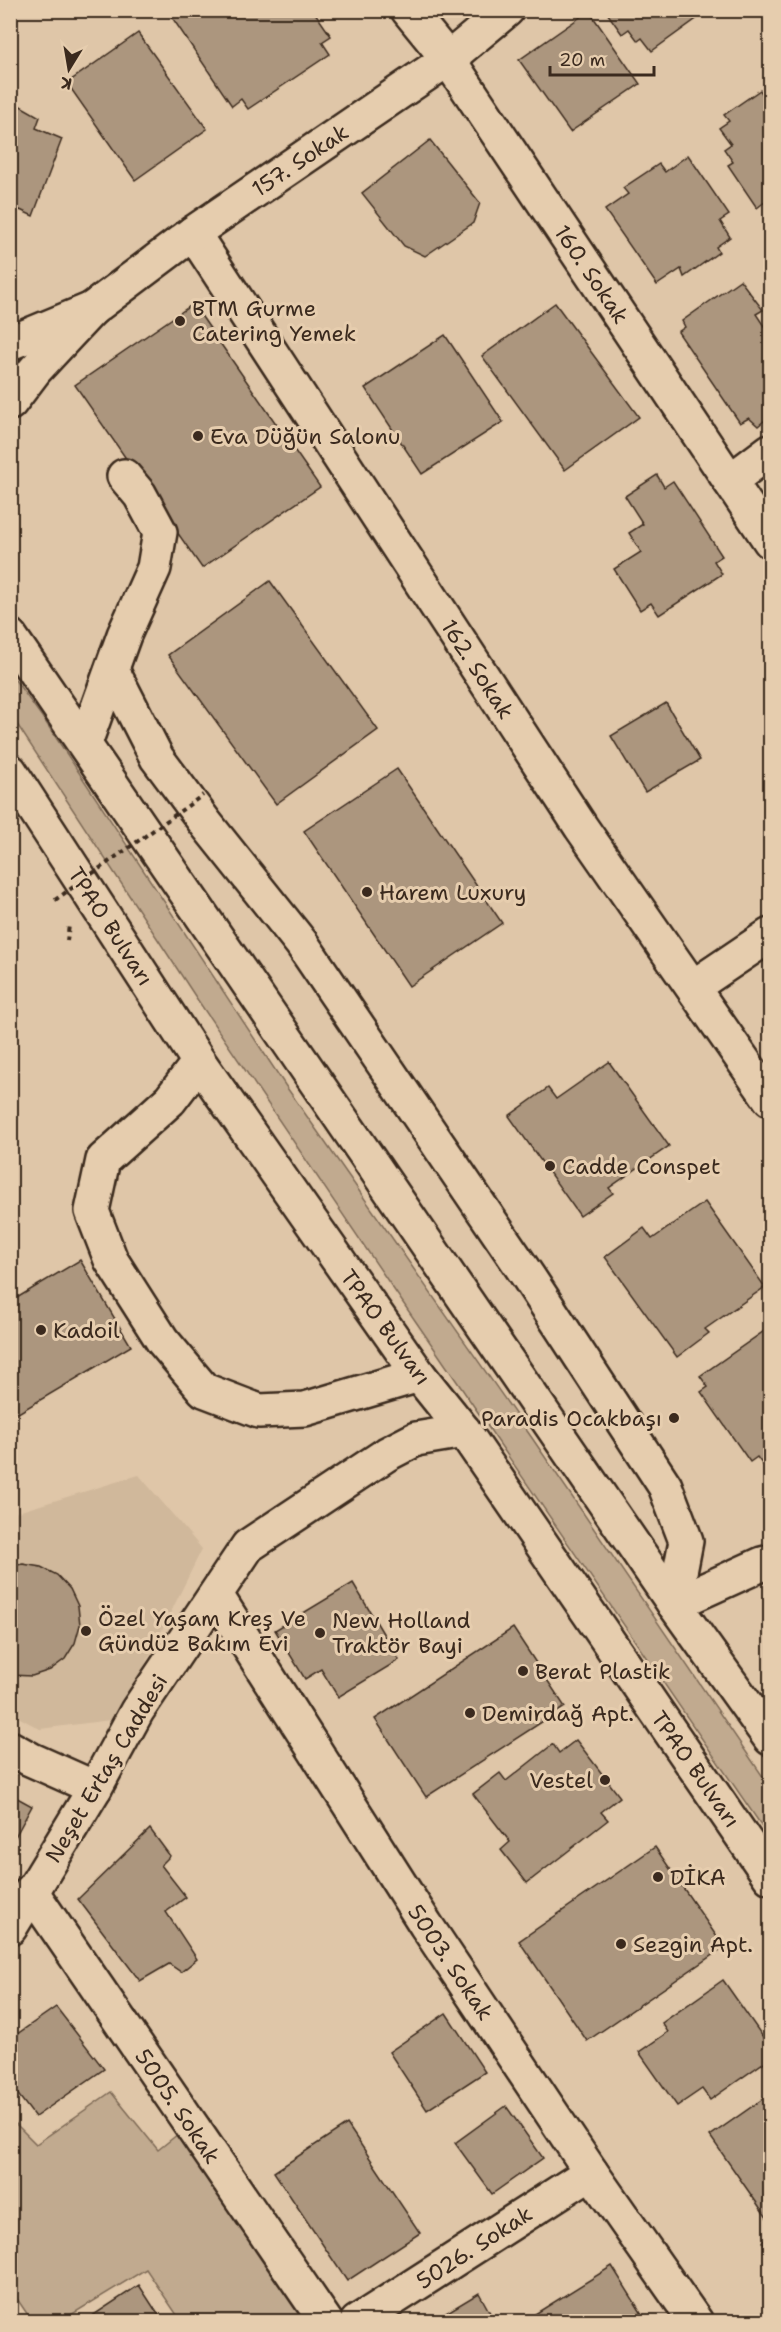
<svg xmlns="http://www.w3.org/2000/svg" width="781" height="2332" font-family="'Shantell Sans',sans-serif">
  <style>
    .built { fill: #d0b89b }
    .green { fill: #c1aa8f; stroke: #7e6a56; stroke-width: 1.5 }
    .building { fill: #ac967e; stroke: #3b2a1e; stroke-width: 1.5 }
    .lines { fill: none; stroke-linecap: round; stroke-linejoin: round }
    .minor-casing { stroke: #3b2a1e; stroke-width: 38 }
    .highway-casing { stroke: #3b2a1e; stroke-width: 38 }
    .path { stroke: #3b2a1e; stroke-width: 4; stroke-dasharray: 4.5 4.5; stroke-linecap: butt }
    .minor { stroke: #e6cdae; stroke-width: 33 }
    .highway { stroke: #e6cdae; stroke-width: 33 }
    .path-bridge { stroke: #3b2a1e; stroke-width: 4; stroke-dasharray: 4.5 4.5; stroke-linecap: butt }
    .poi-dot { fill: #3b2a1e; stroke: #e6cdae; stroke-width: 2 }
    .labels { text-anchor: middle; stroke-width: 6; stroke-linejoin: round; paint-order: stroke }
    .street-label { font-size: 22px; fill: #3b2a1e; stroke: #e6cdae }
    .poi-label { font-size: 22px; fill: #3b2a1e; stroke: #e6cdae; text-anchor: start }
  </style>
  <rect width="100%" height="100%" fill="#dfc6a8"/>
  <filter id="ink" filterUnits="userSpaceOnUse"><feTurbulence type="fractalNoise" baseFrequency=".0167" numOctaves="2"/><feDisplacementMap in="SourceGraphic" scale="12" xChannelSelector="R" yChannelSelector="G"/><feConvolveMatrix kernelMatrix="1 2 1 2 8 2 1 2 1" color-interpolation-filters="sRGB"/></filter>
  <g filter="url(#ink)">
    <!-- built -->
    <path class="built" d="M139,1475L202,1549L118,1719L40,1729L11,1713V1514Z"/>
    <!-- green -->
    <g class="green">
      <path d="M10,673L45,721L285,1085L532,1438L770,1787V1838L388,1281L195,996L11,715Z"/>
      <path d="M111,2092L158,2150L183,2130L309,2321H181L146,2269L61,2321H32L11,2290L10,2118L36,2144Z"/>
    </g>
    <!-- building -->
    <g class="building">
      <path d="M167,10H313L331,36L322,42L330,54L248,109L241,99L232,106Z"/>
      <path d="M605,10H699L696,13L699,17L652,51L642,38L638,41L629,29L622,34Z"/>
      <path d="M589,11L640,84L570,132L519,60Z"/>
      <path d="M138,33L207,129L135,180L67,83Z"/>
      <path d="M760,90L765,98L770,95V198L757,208L728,165L733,162L724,149L731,144L719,128L729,121L724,115Z"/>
      <path d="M10,100L40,117L36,128L62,139L33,216L20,210L10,219Z"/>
      <path d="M430,140L480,203L473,223L425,256L404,246L362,193Z"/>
      <path d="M688,155L729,215L720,221L730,237L716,247L719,252L684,277L681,269L657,285L605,210L628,194L623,188L659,164L665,172Z"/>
      <path d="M740,280L763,310L756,314L770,335V416L758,426L749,418L740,423L678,332L685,327L682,321Z"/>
      <path d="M555,303L639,417L565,470L482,356Z"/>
      <path d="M193,304L320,487L202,568L75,385Z"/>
      <path d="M445,335L503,422L422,474L365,388Z"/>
      <path d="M657,475L664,487L673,481L722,556L714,561L722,574L659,615L651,603L640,610L614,569L641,552L629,533L643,524L625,496Z"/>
      <path d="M270,581L378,730L276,804L168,655Z"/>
      <path d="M666,703L700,760L645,792L611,736Z"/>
      <path d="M397,769L502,923L409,986L304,831Z"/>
      <path d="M609,1062L669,1146L609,1188L613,1193L580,1216L509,1116L548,1088L556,1099Z"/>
      <path d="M705,1202L765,1287L705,1329L709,1333L677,1357L605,1257L644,1228L652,1239Z"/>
      <path d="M80,1260L131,1346L10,1418V1302Z"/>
      <path d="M770,1327V1465L766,1469L757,1457L750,1462L701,1392L708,1387L700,1376Z"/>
      <path d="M23,1564L41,1567L57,1575L70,1589L78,1606L80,1625L75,1643L65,1659L50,1670L32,1676L10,1675V1566Z"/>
      <path d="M353,1583L399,1660L338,1697L321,1669L305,1679L275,1630Z"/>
      <path d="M513,1628L565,1707L426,1797L375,1719Z"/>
      <path d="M576,1740L620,1797L601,1812L608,1820L527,1883L501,1850L510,1842L473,1794L500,1773L506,1781L553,1744L559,1753Z"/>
      <path d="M10,1794L32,1806L10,1846Z"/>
      <path d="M150,1829L170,1856L161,1865L186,1897L166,1912L197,1959L181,1972L169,1964L140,1981L78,1899Z"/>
      <path d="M655,1847L724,1947L587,2041L519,1941Z"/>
      <path d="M723,1980L770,2047V2058L710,2100L702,2089L677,2106L639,2052L668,2032L662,2023Z"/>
      <path d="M56,2007L104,2069L35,2117L10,2084V2039Z"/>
      <path d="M446,2013L485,2072L427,2110L389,2052Z"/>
      <path d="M770,2094V2222L710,2136Z"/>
      <path d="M506,2106L543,2158L492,2194L455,2143Z"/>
      <path d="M347,2124L420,2233L347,2281L274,2172Z"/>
      <path d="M770,2236V2253L762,2242Z"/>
      <path d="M612,2266L647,2322H540L535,2314Z"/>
      <path d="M139,2285L163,2322H83Z"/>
      <path d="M479,2293L495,2322H431Z"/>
    </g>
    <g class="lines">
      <defs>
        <g id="minor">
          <path d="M408,10L448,59L770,541"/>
          <path d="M193,233L581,827L770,1099"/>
          <path d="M92,309L193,233L448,59L507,10"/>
          <path d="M10,343L92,309L35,370L10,403"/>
          <path d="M730,481L770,451"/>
          <path d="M112,670L157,758L207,825L302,944L529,1278L665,1486L686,1541L674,1604"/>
          <path d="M85,743L124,635L154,568L160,532L140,495L124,476"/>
          <path d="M693,987L770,935"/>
          <path d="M199,1062L170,1100L103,1160L92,1211L111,1260L162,1340L204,1390L259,1411L305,1409L419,1375"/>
          <path d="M216,1595L426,1925L591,2172L696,2322"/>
          <path d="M674,1604L762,1564L770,1562"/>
          <path d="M10,1748L30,1759L95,1788"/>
          <path d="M31,1891L326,2322"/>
          <path d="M10,1928L95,1788L137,1711L248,1546L387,1454L416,1439L464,1431"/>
          <path d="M357,2322L591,2172"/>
        </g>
        <g id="highway">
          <path d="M10,636L674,1604L770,1738"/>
          <path d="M10,771L199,1062L419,1375L464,1431L770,1877"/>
        </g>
      </defs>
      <!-- minor casing -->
      <use href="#minor" class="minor-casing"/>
      <!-- highway casing -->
      <use href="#highway" class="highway-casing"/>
      <!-- path -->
      <path class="path" d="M67,941L69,925"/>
      <!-- minor -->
      <use href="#minor" class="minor"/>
      <!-- highway -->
      <use href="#highway" class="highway"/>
      <!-- path-bridge -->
      <path class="path-bridge" d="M55,900L203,795"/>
    </g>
  </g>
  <!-- markers -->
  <g class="poi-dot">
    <circle cx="180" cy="321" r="6"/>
    <circle cx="198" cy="436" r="6"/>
    <circle cx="367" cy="892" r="6"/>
    <circle cx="550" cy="1166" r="6"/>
    <circle cx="41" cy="1330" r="6"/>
    <circle cx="674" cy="1418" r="6"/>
    <circle cx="86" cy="1631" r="6"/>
    <circle cx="320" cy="1633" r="6"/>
    <circle cx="523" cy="1671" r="6"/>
    <circle cx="470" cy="1713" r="6"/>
    <circle cx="605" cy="1780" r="6"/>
    <circle cx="658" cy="1877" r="6"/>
    <circle cx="621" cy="1944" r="6"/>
  </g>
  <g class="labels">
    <!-- street labels -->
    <g class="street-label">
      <text transform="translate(300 160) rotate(-34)" y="8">157. Sokak</text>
      <text transform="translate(592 274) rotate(56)" y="8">160. Sokak</text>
      <text transform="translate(478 669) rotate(57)" y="8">162. Sokak</text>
      <text transform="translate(111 926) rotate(57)" y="8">TPAO Bulvarı</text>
      <text transform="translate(386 1327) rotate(54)" y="8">TPAO Bulvarı</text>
      <text transform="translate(106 1768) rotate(-59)" y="8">Neşet Ertaş Caddesi</text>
      <text transform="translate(696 1769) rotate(55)" y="8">TPAO Bulvarı</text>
      <text transform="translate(451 1962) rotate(56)" y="8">5003. Sokak</text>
      <text transform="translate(178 2106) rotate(56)" y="8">5005. Sokak</text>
      <text transform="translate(474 2247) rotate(-33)" y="8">5026. Sokak</text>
    </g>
    <!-- poi labels -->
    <g class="poi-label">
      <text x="192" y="316">BTM Gurme<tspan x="192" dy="25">Catering Yemek</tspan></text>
      <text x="210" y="444">Eva Düğün Salonu</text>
      <text x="379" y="900">Harem Luxury</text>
      <text x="562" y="1174">Cadde Conspet</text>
      <text x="53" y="1338">Kadoil</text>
      <text x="662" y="1426" text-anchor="end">Paradis Ocakbaşı</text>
      <text x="98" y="1626">Özel Yaşam Kreş Ve<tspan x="98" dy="25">Gündüz Bakım Evi</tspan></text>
      <text x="332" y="1628">New Holland<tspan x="332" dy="25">Traktör Bayi</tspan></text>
      <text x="535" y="1679">Berat Plastik</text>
      <text x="482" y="1721">Demirdağ Apt.</text>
      <text x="593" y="1788" text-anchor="end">Vestel</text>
      <text x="670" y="1885">DİKA</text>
      <text x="633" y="1952">Sezgin Apt.</text>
    </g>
  </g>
  <!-- margin -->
  <rect width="781" height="2332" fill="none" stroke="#e6cdae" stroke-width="36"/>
  <rect x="18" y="18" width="745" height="2296" fill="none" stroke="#3b2a1e" stroke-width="2" filter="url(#ink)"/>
  <!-- north arrow -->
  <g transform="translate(69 69) rotate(191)" stroke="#e6cdae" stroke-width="4.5" paint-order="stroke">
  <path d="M0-4.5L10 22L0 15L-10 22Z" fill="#3b2a1e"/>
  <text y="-9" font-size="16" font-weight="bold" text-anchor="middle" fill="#3b2a1e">K</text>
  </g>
  <!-- scale -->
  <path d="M550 66v9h104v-9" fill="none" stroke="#3b2a1e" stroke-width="3"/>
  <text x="559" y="66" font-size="18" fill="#3b2a1e" stroke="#e6cdae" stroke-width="4.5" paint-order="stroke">20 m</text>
</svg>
